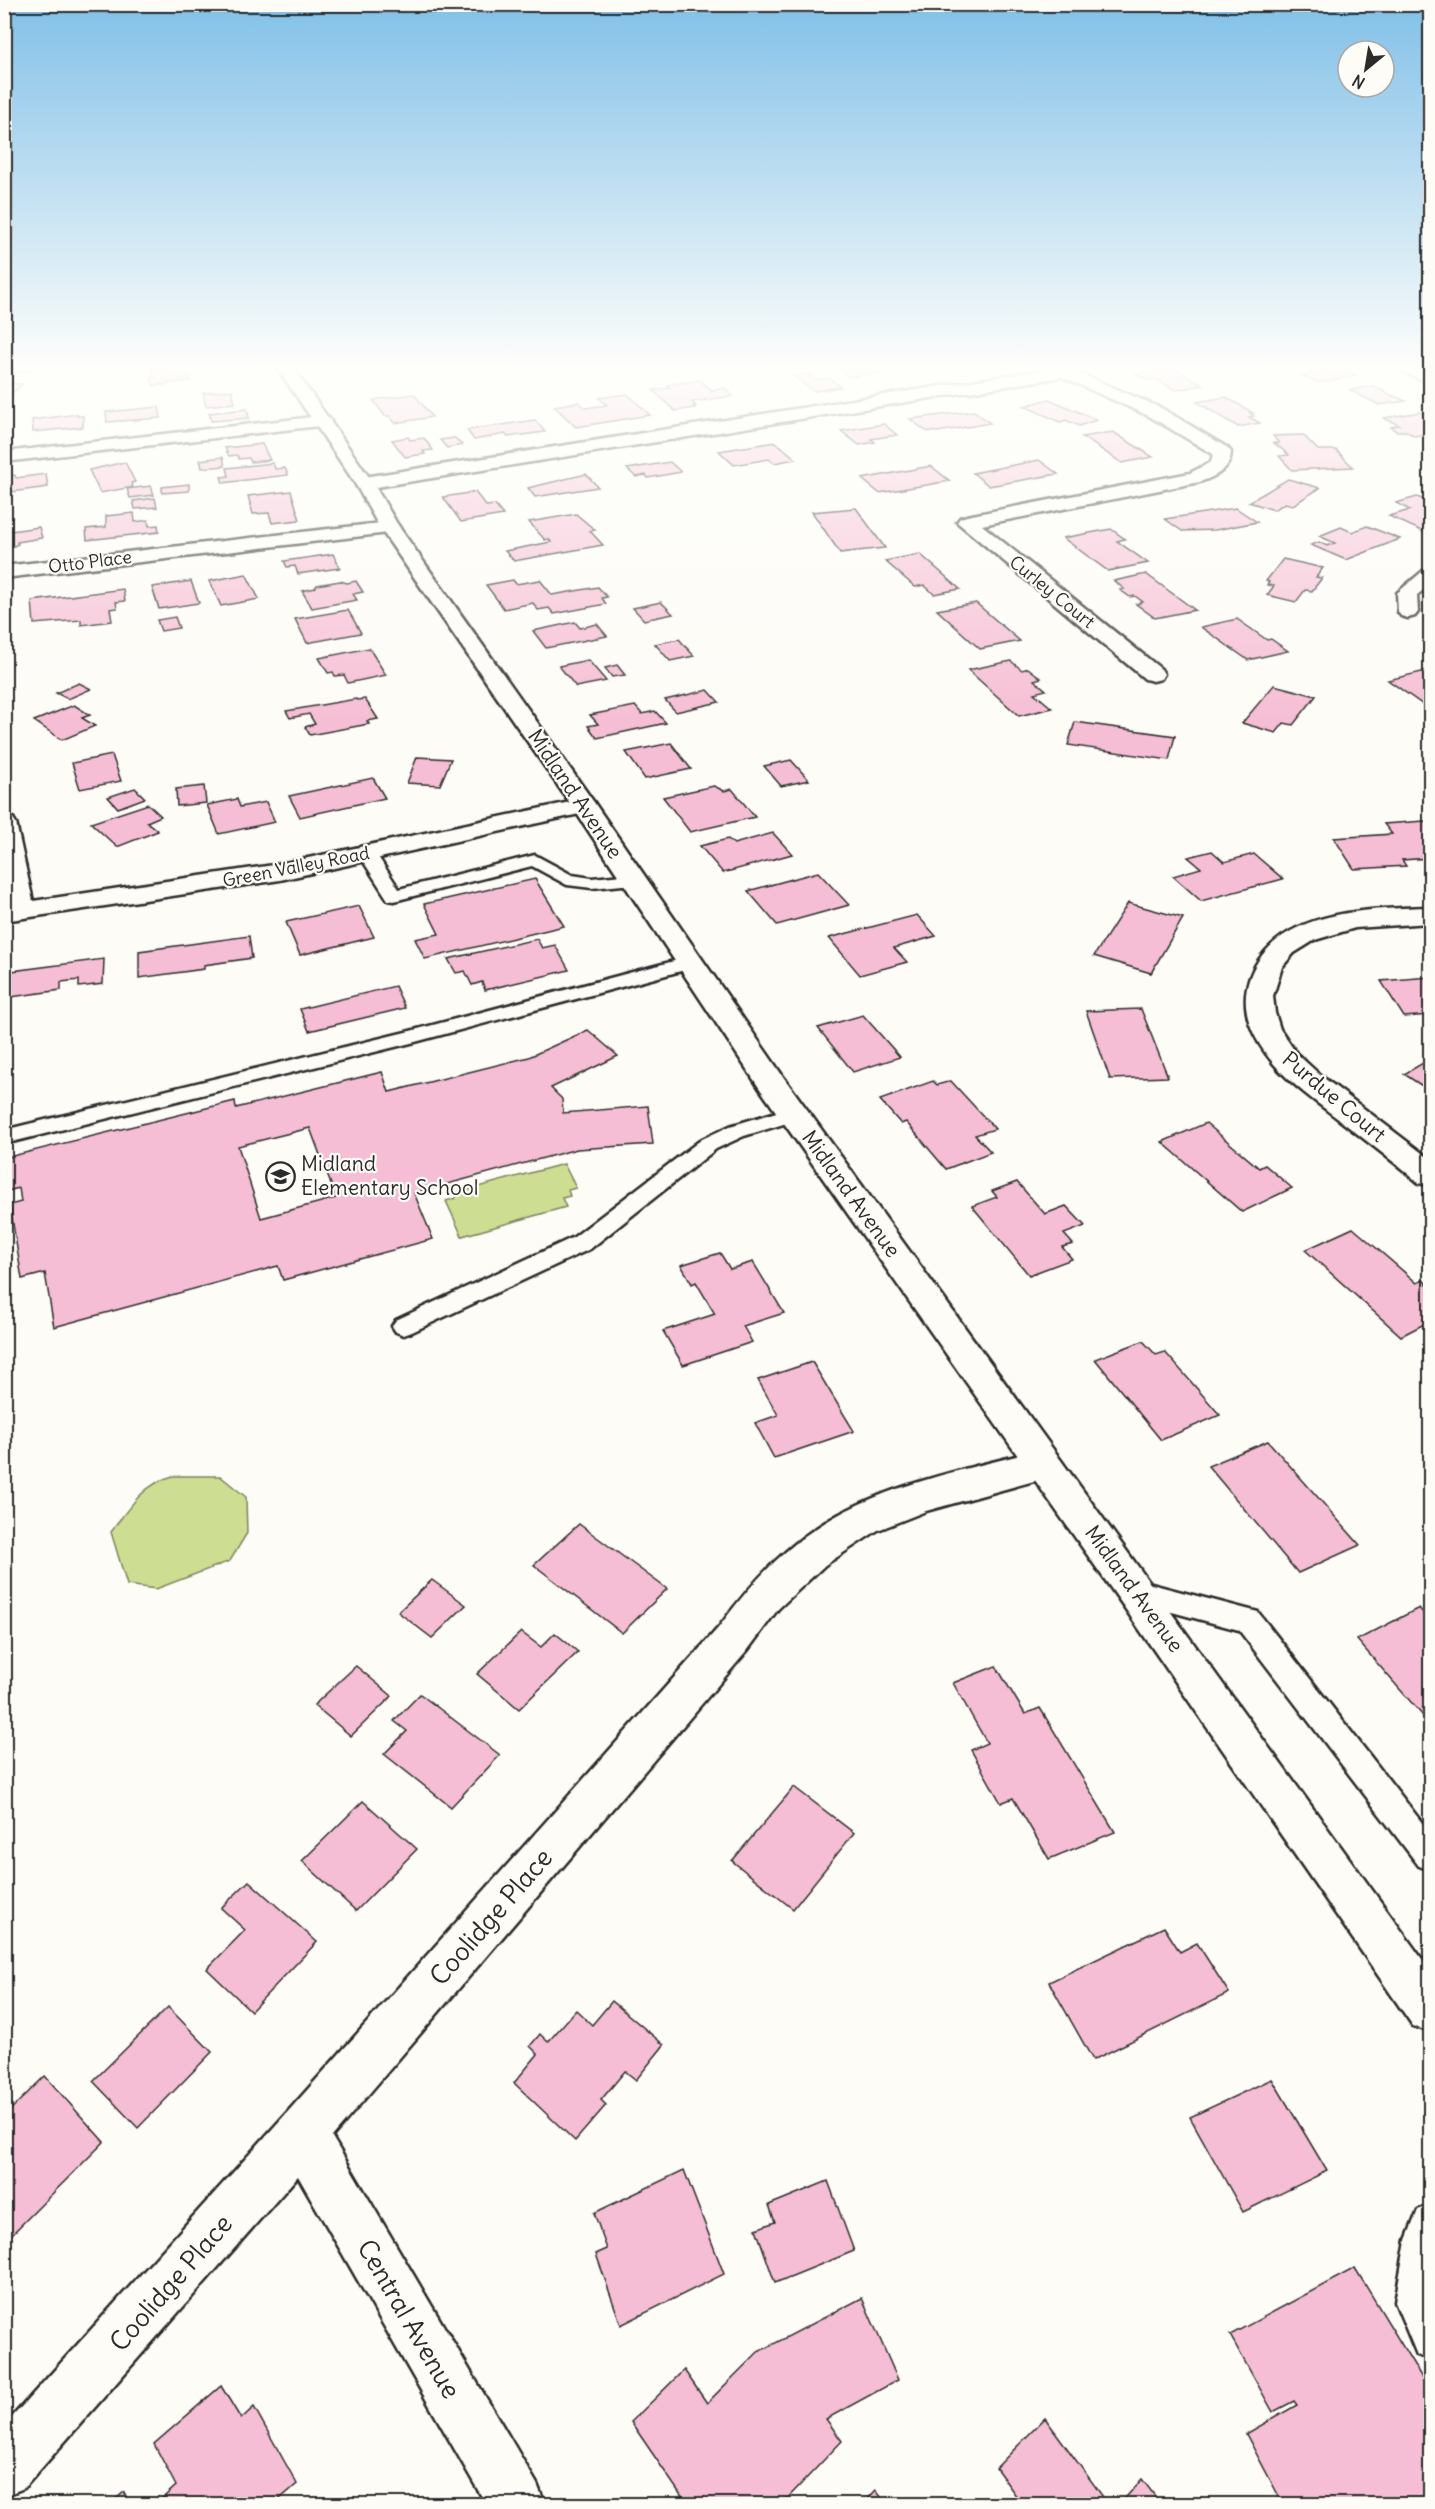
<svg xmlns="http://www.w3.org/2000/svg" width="1435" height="2509" font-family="Delius,sans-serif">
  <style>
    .green { fill: #cddd91; stroke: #7c845e; stroke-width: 1.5 }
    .building { fill: #f6bed4; stroke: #2b2b2b; stroke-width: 1.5; fill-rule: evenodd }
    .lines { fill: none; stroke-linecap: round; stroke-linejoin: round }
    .lane-casing { stroke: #2b2b2b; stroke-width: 5 }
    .street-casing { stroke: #2b2b2b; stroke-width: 5 }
    .secondary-casing { stroke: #2b2b2b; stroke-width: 5 }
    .lane { fill: #fdfcf7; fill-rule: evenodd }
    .street { fill: #fdfcf7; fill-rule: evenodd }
    .secondary { fill: #fdfcf7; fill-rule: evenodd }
    .labels { text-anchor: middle; stroke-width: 4.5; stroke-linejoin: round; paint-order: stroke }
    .far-street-label { font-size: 18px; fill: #2b2b2b; stroke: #fdfcf7 }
    .street-label { font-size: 21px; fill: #2b2b2b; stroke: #fdfcf7 }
    .poi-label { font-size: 21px; fill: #2b2b2b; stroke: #fdfcf7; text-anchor: start }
    .near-street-label { font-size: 26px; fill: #2b2b2b; stroke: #fdfcf7 }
  </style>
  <rect width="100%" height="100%" fill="#fdfcf7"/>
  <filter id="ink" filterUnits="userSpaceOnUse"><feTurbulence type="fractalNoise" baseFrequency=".0167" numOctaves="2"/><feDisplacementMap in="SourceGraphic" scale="12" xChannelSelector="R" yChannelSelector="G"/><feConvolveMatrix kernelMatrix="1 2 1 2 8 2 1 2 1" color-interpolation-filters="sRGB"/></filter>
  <g filter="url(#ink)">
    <!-- green -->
    <g class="green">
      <path d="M564,1164L576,1188L568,1190L570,1196L562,1198L566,1207L462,1236L446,1201L456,1198L455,1193Z"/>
      <path d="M173,1476H220L246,1497L247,1533L230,1561L156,1589L127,1585L111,1532C128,1509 144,1483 173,1476Z"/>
    </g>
    <!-- building -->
    <g class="building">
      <path d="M4,369H31L32,370L4,374Z"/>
      <path d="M151,369H185L191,381L154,386L150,377L154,376Z"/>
      <path d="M839,369H905L848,377Z"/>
      <path d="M1165,369H1176L1204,385L1175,390L1156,379L1147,380L1136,374Z"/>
      <path d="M1315,369H1345L1357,375L1319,383L1303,376L1322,372Z"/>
      <path d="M807,374L816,380L829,378L841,387L814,391L793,376Z"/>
      <path d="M700,380L711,390L724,388L733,396L692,402L696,406H693L695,408L675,411L653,390L670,388L667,385Z"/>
      <path d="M4,383L23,384L4,400Z"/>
      <path d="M1373,386L1388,394L1406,401L1379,405L1350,390Z"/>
      <path d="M232,390L235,403L206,406L203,393Z"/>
      <path d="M414,394L432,417L395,423L390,416H385L373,400Z"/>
      <path d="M627,394L650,415L576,427L554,406L579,402L585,408L607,405L599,398Z"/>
      <path d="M1226,397L1253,413H1250L1254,416L1249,417L1260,423L1238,427L1197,402Z"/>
      <path d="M1049,399L1097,420L1079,426L1066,420L1060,422L1024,406Z"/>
      <path d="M159,407L161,418L107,422L106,412Z"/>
      <path d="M247,409L249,418L211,421L209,413Z"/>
      <path d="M974,411L990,423L937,432L926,431L910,419Z"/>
      <path d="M1420,412L1430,417V433L1415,436L1406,431H1396L1391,427L1399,425L1384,418Z"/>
      <path d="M77,414V416H83V427L33,432L32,420Z"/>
      <path d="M535,420L545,432L508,437L505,434L474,440L467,430Z"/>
      <path d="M884,424L897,435L871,439L875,442L859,445L841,431Z"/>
      <path d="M1113,432L1153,457L1122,463L1082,437Z"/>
      <path d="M1303,435L1318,450H1336L1353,467L1292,470L1279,456L1289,455L1274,443H1279L1273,436Z"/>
      <path d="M408,437L410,440L424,438L433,450L423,451L425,454L405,457L392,440Z"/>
      <path d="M455,438L462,445L447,448L440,440Z"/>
      <path d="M776,442L796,459L774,463L769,459L734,465L719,451Z"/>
      <path d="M262,444L270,460L251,462L249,458L239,459L237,455L229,456L225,448Z"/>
      <path d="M223,457L225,466L202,468L200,460Z"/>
      <path d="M1039,460L1058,474L989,486L973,473Z"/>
      <path d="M125,462L135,482L131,483L133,487L100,493L89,470Z"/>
      <path d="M670,462L681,472L648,478L646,475L636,477L627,469Z"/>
      <path d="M273,463L275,469L285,468L288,475L223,483L221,477L229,476L227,468Z"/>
      <path d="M931,466L950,481L879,493L862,479Z"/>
      <path d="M46,474L48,487L4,493V477L15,475L16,478Z"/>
      <path d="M586,474L598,487L535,497L528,488Z"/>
      <path d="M1288,479L1320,488L1293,505L1285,503L1274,510L1249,502Z"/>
      <path d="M189,484V491L162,493V487Z"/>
      <path d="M151,486L154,495L130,498L127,489Z"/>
      <path d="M291,491L300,520L272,523L269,513L253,514L248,496Z"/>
      <path d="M475,492L486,506L495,505L503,515L461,522L443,497Z"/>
      <path d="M1417,497L1430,502V533L1428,534L1389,516L1410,510L1396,503Z"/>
      <path d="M155,498L157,507L135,509L133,501Z"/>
      <path d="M856,508L885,548L840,553L812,512Z"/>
      <path d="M1236,508L1257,522L1215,530L1182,531L1165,519Z"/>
      <path d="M134,513L135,522L148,520L149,526L158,525L159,532L87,540L86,529L106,527V516Z"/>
      <path d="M576,514L595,530L590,531L603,545L514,561L505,551L551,542L549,539L545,540L529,522Z"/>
      <path d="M1367,526L1400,539L1346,560L1311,545L1319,542L1327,546L1335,543L1319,536L1341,527L1352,532Z"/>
      <path d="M39,527L42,538L17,542L18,544L12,547L4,548V532Z"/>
      <path d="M1111,529L1125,539L1117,541L1148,563L1108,571L1063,538Z"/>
      <path d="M333,554L340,568L298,574L295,566L287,567L284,561Z"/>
      <path d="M920,554L960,589L934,594L924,585L915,587L885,561Z"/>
      <path d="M1283,559L1323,568L1316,577L1322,578L1312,591L1305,590L1296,602L1267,595L1274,586L1267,585L1269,582L1266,581Z"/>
      <path d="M246,574L259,599L221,606L209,581Z"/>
      <path d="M1146,574L1195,610L1155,618L1136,604L1143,602L1135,596L1130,597L1120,590L1124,589L1114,581Z"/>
      <path d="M513,580L516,584L540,580L552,595L598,587L607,597L602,598L606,604L554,614L549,608L538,610L533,603L504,609L486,585Z"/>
      <path d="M191,581L199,603L159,609L152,587Z"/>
      <path d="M340,581L347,583L356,581L363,592L353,594L357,600L312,608L302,591L315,588L317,585Z"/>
      <path d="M123,589L125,601L116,602L117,608L110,609L112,621L81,625V620L34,624L32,601Z"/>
      <path d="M4,592H8L7,624H4Z"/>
      <path d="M661,602L673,614L644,620L633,608Z"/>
      <path d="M976,603L1020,641L980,649L937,610Z"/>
      <path d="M348,610L361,633L307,643L295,619Z"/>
      <path d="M175,617L179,628L161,631L157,620Z"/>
      <path d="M1237,619L1267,640L1271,639L1288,651L1248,660L1201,627Z"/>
      <path d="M575,622L580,628L597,624L607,636L546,648L533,631Z"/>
      <path d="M679,639L694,656L670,661L655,644Z"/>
      <path d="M369,648L386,675L348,683L344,675L335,676L333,672L328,673L319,658Z"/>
      <path d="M588,660L606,681L576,687L559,666Z"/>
      <path d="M1011,661L1022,670L1028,668L1041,678L1034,680L1046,690L1034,693L1052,708L1019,716L968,670Z"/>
      <path d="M617,665L625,675L612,677L605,668Z"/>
      <path d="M1430,670L1429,709L1388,680Z"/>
      <path d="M79,683L91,689L68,699L56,693Z"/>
      <path d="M1274,685L1316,696L1293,725L1284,723L1276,733L1242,723Z"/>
      <path d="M708,690L719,702L676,712L665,700Z"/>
      <path d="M356,699L357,700L365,699L378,719L367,721L369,724L310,735L305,727L315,724L309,714L290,718L286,711Z"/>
      <path d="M74,705L90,715L82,718L95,726L62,740L34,721Z"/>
      <path d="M635,706L642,714L655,711L666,723L597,738L588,726L598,724L590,715Z"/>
      <path d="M1075,722L1175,736L1169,760L1068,745Z"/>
      <path d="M671,743L691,769L645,779L626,752Z"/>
      <path d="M112,755L121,781L80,789L72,763Z"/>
      <path d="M417,757L451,759L440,785L407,783Z"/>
      <path d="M791,760L809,780L781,786L764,766Z"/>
      <path d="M373,778L385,798L300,817L289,796Z"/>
      <path d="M204,786L206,803L177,806L176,789Z"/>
      <path d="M714,786L724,791L732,789L755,817L690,832L663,797Z"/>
      <path d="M135,788L145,798L118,808L108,797Z"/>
      <path d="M237,799L240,807L266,802L275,822L219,834L207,805Z"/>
      <path d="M148,804L161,816L147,822L158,831L117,847L91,823Z"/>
      <path d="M1425,821L1430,829V858L1402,860L1406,866L1354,869L1334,838L1392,834L1384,824Z"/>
      <path d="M773,833L792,854L723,873L700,846L728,839L734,844Z"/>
      <path d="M1212,851L1224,862L1254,854L1283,879L1201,901L1173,876L1201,868L1188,857Z"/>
      <path d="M818,872L849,905L777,925L748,891Z"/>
      <path d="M535,879L564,926L425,959L415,939L439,934L424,904Z"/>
      <path d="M1128,903L1183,918L1151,973L1094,956Z"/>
      <path d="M359,906L374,937L300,955L286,922Z"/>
      <path d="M917,915L936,936L894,948L907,962L860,975L829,938Z"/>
      <path d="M249,936L252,958L204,965V969L139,978V951Z"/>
      <path d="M537,939L542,948L555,945L569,970L485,990L482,982L472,985L465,971L456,973L448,959Z"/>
      <path d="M104,959L103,984L79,987V980L61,982V990L4,998V972Z"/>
      <path d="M1430,977V1015L1404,1017L1381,981Z"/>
      <path d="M395,986L405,1008L309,1031L300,1009Z"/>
      <path d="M1141,1009L1168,1077L1110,1079L1086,1011Z"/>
      <path d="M863,1015L900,1057L853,1072L818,1028Z"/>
      <path d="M588,1030L618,1056L551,1088L562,1099L563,1113L648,1106L653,1144L577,1149L414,1193L433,1239L283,1280L278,1266L54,1327L45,1273L22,1279L10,1205L21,1202L19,1188L4,1192V1158L235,1101L236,1108L382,1072L389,1092L529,1057ZM310,1128L336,1198L261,1218L238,1146Z"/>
      <path d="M1430,1059V1091L1404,1074Z"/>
      <path d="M933,1081L937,1085L951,1081L995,1129L975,1135L991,1152L946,1169L906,1122L901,1124L880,1100Z"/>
      <path d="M1206,1123L1259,1168L1265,1165L1292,1188L1242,1212L1162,1142Z"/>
      <path d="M1017,1182L1045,1214L1066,1206L1085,1226L1064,1234L1073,1244L1062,1247L1072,1259L1029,1275L972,1206L997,1197L992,1191Z"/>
      <path d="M1353,1228L1417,1283L1423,1280L1430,1287V1321L1401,1336L1305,1250Z"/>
      <path d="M720,1253L730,1269L753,1262L784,1313L743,1326L752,1342L683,1365L663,1331L715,1314L696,1282L692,1284L681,1265Z"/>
      <path d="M1143,1341L1156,1355L1165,1352L1220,1415L1161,1440L1095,1359Z"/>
      <path d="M812,1362L854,1431L774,1458L755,1423L778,1415L758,1380Z"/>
      <path d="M1268,1441L1360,1545L1298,1573L1208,1466Z"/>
      <path d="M579,1524L667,1589L622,1633L534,1565Z"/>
      <path d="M432,1580L466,1605L432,1638L398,1612Z"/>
      <path d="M1419,1608L1430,1621V1724L1357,1640Z"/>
      <path d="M521,1632L541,1647L555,1633L578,1652L519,1709L477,1674Z"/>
      <path d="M356,1666L392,1696L351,1736L314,1705Z"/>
      <path d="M996,1666L1025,1714L1040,1708L1115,1832L1049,1859L1013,1798L1001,1803L971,1750L987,1743L953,1683Z"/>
      <path d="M420,1694L500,1755L451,1807L384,1754L407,1731L394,1721Z"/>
      <path d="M794,1787L854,1833L793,1909L732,1861Z"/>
      <path d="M363,1801L417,1849L356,1911L302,1861Z"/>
      <path d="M249,1881L317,1942L251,2011L207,1969L245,1930L221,1908Z"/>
      <path d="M1164,1927L1180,1952L1197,1943L1229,1993L1093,2060L1049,1982Z"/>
      <path d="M612,2001L664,2045L636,2080L625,2071L601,2100L606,2105L575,2141L514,2083L538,2054L530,2046L540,2034L548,2042L576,2010L592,2025Z"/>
      <path d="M168,2007L212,2052L138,2128L93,2081Z"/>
      <path d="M45,2076L104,2142L4,2242V2116Z"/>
      <path d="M1272,2079L1327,2171L1243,2212L1190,2117Z"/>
      <path d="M684,2170L724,2274L621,2325L596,2254L607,2249L594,2213Z"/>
      <path d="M828,2181L854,2251L775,2283L756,2229L775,2222L769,2205Z"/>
      <path d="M1355,2268L1430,2391V2504H1283L1246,2434L1297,2405L1294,2401L1273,2412L1230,2335Z"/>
      <path d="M862,2298L898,2380L826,2419L842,2441L782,2504H687L631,2422L684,2370L707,2403L758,2352Z"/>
      <path d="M221,2386L241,2419L254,2407L297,2484L274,2504H156L176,2486L154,2444Z"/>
      <path d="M1045,2418L1106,2501L1102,2504H1022L996,2468Z"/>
      <path d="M1142,2479L1161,2504H1120Z"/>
      <path d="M876,2490L886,2504H863Z"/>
      <path d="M124,2492L130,2504H110Z"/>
    </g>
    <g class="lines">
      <defs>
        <g id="lane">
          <path d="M367,848L373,849L399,889L535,855L572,875L592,878L633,874L639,875L642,879L639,883L633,884L592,888L567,885L532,866L394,901L388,900L358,853L361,849Z"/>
          <path d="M689,957L696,959L698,963L696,967L415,1042L4,1144V1130L414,1030Z"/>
          <path d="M793,1107L800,1109L803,1114L800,1119L744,1136L716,1149L590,1249L412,1332L404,1335L396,1332L392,1326L396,1320L574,1237L702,1139L730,1126Z"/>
          <path d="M1136,1580L1258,1612L1430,1833V1870L1419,1866L1239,1630L1127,1600L1123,1592L1127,1584Z"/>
          <path d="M1430,2205V2360L1417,2355L1395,2302L1406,2240L1418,2210Z"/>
        </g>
        <g id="street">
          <path d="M1049,369H1070L1161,408L1228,448L1231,452C1230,470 1216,476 1200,482L982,525L1161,669L1164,674L1161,679L1153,681L1145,679L957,522L960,518L967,516L1190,473L1211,462L1213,454L1149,416L1062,377L364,489L357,487L355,483L357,479L364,477Z"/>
          <path d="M1402,369H1422L1430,373V384L1404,372Z"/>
          <path d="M322,416L328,417L331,421L328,425L4,462V452Z"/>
          <path d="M390,522L397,524L400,528L397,532L4,578V566Z"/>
          <path d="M1430,569V585L1417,595L1418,612L1415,616L1408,618L1401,616L1398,612L1397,593L1423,571Z"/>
          <path d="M584,799L593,801L596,806L593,811L280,880L4,921V905L8,904L4,888V816L13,818L16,823L33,901L280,864Z"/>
          <path d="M1430,907V923L1355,928L1315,940L1294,953L1282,967L1273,996L1275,1013L1280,1029L1296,1053L1320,1075L1430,1159V1186L1419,1183C1392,1160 1364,1139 1337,1118C1315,1101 1292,1085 1274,1064C1253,1039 1238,1010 1250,977C1276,909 1369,909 1430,907Z"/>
          <path d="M1043,1449L1056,1453L1061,1464L1056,1475L926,1511L878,1530L825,1565L778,1609L747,1651L332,2137L537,2484L545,2504H486L298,2176L24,2488L4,2496V2426L284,2116L719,1627C742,1596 766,1567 796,1543C864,1487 961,1471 1043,1449Z"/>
        </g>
        <path id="secondary" d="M278,369H294L373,483L399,527L593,801L782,1075L1430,1970V2032L1413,2026L1122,1604L760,1089L572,806L380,528L355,483Z"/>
      </defs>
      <!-- lane casing -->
      <use href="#lane" class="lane-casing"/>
      <!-- street casing -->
      <use href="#street" class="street-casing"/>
      <!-- secondary casing -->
      <use href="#secondary" class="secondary-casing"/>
      <!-- lane -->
      <use href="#lane" class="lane"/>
      <!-- street -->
      <use href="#street" class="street"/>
      <!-- secondary -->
      <use href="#secondary" class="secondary"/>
    </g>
  </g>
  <!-- sky -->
  <linearGradient id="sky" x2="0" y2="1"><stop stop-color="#81c0e8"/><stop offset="0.51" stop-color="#fefefb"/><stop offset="1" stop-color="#fefefb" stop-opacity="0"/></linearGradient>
  <rect width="1435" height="720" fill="url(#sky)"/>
  <!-- icons -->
  <defs>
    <symbol id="school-ring" viewBox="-11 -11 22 22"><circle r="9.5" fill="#fdfcf7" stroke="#2b2b2b" stroke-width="1.5"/><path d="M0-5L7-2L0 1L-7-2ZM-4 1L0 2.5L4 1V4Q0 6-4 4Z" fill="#2b2b2b"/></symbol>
  </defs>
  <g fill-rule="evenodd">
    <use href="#school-ring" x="264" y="1160" width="33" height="33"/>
  </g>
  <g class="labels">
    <!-- far-street labels -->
    <g class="far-street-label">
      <text transform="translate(90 562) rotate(-7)" y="6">Otto Place</text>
      <text transform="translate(1052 592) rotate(39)" y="6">Curley Court</text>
      <text transform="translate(296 867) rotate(-11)" y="6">Green Valley Road</text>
    </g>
    <!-- street labels -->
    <g class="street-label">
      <text transform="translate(575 794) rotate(56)" y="7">Midland Avenue</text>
      <text transform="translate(1334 1097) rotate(40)" y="7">Purdue Court</text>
      <text transform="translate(851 1194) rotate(54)" y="7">Midland Avenue</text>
      <text transform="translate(1134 1589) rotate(54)" y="7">Midland Avenue</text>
    </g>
    <!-- poi labels -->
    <g class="poi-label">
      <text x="301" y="1171">Midland<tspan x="301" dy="24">Elementary School</tspan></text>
    </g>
    <!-- near-street labels -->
    <g class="near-street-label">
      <text transform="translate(491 1917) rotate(-49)" y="9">Coolidge Place</text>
      <text transform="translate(171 2283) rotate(-49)" y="9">Coolidge Place</text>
      <text transform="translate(409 2319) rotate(60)" y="9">Central Avenue</text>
    </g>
  </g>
  <!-- margin -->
  <rect width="1435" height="2509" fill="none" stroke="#fdfcf7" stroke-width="24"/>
  <rect x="12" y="12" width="1411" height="2485" fill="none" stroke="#2b2b2b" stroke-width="2" filter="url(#ink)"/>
  <!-- north arrow -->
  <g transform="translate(1366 69) rotate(210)"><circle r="28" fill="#fdfcf7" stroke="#a9a8a5" stroke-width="1.5"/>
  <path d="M0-4.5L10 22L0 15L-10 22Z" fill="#2b2b2b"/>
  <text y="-9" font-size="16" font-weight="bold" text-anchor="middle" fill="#2b2b2b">N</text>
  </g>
</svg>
